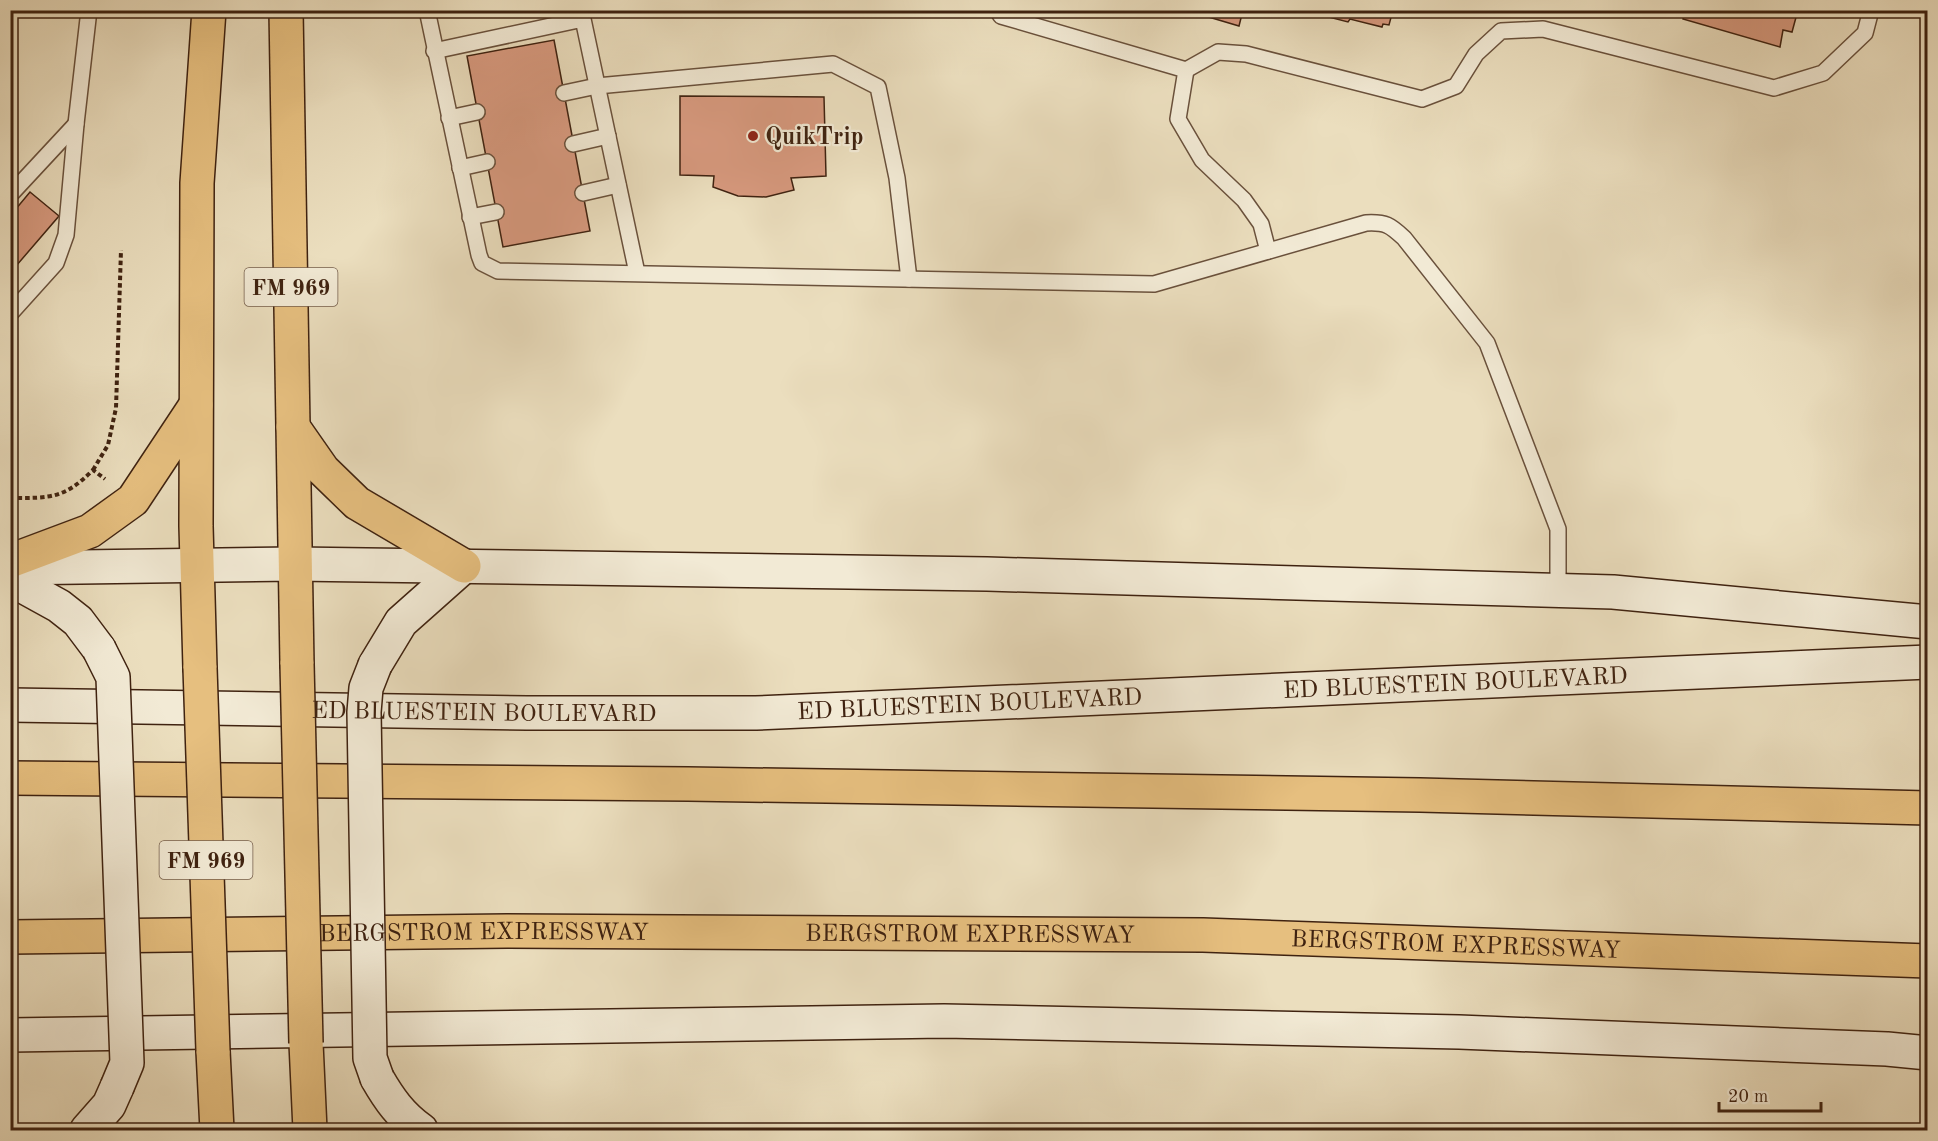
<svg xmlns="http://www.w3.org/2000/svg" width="1938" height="1141" font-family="'Old Standard TT',serif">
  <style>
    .building { fill: #d7997e; stroke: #3f2210; stroke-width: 1.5 }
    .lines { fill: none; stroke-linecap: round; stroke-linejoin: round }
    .service-casing { stroke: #6a513c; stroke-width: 18 }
    .secondary-casing { stroke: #3f2210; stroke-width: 36 }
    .primary-casing { stroke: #3f2210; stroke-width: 36 }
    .motorway-casing { stroke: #3f2210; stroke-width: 36 }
    .path { stroke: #3f2210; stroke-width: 4; stroke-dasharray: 4.5 3; stroke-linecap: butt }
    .service { stroke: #f2ead5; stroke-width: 15 }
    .secondary { stroke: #f2ead5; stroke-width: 33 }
    .primary { stroke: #e6bf7f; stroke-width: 33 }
    .motorway { stroke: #e6bf7f; stroke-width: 33 }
    .secondary-bridge-casing { stroke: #3f2210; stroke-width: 36; stroke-linecap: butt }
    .primary-bridge-casing { stroke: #3f2210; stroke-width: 36; stroke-linecap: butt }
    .secondary-bridge { stroke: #f2ead5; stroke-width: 33 }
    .primary-bridge { stroke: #e6bf7f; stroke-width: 33 }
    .poi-dot { fill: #8f2418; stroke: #f2ead5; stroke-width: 2 }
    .labels { text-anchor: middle; stroke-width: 4.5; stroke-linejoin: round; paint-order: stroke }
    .shield { fill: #f2ead5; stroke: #755e4b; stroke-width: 1.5 }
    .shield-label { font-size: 22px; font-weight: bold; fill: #3f2210 }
    .poi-label { font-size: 24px; font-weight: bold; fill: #3f2210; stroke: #f2ead5; text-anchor: start }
    .street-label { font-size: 24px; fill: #3f2210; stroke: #f2ead5 }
  </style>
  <rect width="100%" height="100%" fill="#ebdebe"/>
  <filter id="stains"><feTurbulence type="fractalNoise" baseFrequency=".00333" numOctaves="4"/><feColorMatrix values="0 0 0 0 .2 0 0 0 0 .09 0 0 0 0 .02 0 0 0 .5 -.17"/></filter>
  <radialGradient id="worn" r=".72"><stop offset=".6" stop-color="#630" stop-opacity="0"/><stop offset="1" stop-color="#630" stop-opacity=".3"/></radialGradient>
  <!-- building -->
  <g class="building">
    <path d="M1185,10H1243L1239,26Z"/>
    <path d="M1309,10H1393L1389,25L1383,24L1382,27L1350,19L1348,22L1309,12Z"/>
    <path d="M1685,10H1798L1792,32L1783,30L1780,47L1683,19Z"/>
    <path d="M554,40L590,231L503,247L467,56Z"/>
    <path d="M680,96L824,97L826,176L791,178L794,190L766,197L738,196L713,187L714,176L680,175Z"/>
    <path d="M30,192L59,216L10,273V216Z"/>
  </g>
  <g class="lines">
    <defs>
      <g id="service">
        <path d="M427,10L479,255L482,263L498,271L1154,284L1366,223C1386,222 1390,225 1404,238L1487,343L1558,529V590"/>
        <path d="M997,10L1001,16L1186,70L1178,119L1202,160L1244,200L1261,224L1268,251"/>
        <path d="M434,51L583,19L637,273"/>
        <path d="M1186,70L1218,52L1246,54L1422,99L1456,86L1476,54L1501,31L1543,29L1774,88L1823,73L1865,33L1871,10"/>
        <path d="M564,93L597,86L833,64L878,87L897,178L909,279"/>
        <path d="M449,118L477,112"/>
        <path d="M573,144L608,136"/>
        <path d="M460,168L487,162"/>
        <path d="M583,193L618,185"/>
        <path d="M10,195L76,124"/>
        <path d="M470,217L496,212"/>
        <path d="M10,314L56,263L66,235L76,124L89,10"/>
      </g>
      <g id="secondary">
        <path d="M10,568L295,564L987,574L1613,592L1928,622"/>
        <path d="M10,579L59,606L78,621L99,649"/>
        <path d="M375,665L401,622L464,566"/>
        <path id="s1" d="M10,705L527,713H756L1928,662"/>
        <path d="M10,1035L944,1021L1459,1032L1887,1049L1928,1053"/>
        <path d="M377,1078C389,1099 401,1116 421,1130"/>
        <path d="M87,1130L109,1105L117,1087"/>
      </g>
      <g id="primary">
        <path d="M286,10L297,664"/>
        <path d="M293,427L323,470L357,503L464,566"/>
        <path d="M10,561L90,531L133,500L196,405"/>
        <path d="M200,668L196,526L197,183L209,10"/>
        <path d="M306,1043L310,1130"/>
        <path d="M213,1051L217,1130"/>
      </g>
      <g id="motorway">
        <path d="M10,778L688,784L1420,795L1928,808"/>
        <path id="s2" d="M10,937L507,931L1203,935L1928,961"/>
      </g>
    </defs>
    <!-- service casing -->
    <use href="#service" class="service-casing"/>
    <!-- secondary casing -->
    <use href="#secondary" class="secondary-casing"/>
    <!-- primary casing -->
    <use href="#primary" class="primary-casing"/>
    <!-- motorway casing -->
    <use href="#motorway" class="motorway-casing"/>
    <!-- path -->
    <g class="path">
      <path d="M93,470L108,445L116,408L121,250"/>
      <path d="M10,498C50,498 64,499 93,470L105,479"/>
    </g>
    <!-- service -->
    <use href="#service" class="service"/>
    <!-- secondary -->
    <use href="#secondary" class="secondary"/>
    <!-- primary -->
    <use href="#primary" class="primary"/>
    <!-- motorway -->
    <use href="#motorway" class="motorway"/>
    <defs>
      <g id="secondary-bridge">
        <path d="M99,649L113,677L127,1063L117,1087"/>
        <path d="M375,665L366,688L364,712L370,1058L377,1078"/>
      </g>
      <g id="primary-bridge">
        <path d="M297,664L306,1043"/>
        <path d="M200,668L213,1051"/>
      </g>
    </defs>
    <!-- secondary-bridge casing -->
    <use href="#secondary-bridge" class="secondary-bridge-casing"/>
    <!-- primary-bridge casing -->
    <use href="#primary-bridge" class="primary-bridge-casing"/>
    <!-- secondary-bridge -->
    <use href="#secondary-bridge" class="secondary-bridge"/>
    <!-- primary-bridge -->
    <use href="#primary-bridge" class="primary-bridge"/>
  </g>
  <!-- markers -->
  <circle class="poi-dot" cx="753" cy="136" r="6"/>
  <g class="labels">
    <!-- shield labels -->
    <g class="shield">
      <rect x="244.5" y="268" width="93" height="38" rx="4.5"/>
      <rect x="159.5" y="841" width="93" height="38" rx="4.5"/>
    </g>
    <g class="shield-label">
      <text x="291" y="295">FM 969</text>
      <text x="206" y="868">FM 969</text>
    </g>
    <!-- poi labels -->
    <g class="poi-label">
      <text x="765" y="144">QuikTrip</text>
    </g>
    <!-- street labels -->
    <g class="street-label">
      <text dy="8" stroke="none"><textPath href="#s1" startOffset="1446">ED BLUESTEIN BOULEVARD</textPath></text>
      <text dy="8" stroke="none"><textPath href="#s1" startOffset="960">ED BLUESTEIN BOULEVARD</textPath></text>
      <text dy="8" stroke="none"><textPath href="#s1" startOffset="474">ED BLUESTEIN BOULEVARD</textPath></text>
      <text dy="8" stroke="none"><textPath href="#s2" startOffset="474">BERGSTROM EXPRESSWAY</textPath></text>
      <text dy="8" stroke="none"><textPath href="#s2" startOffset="960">BERGSTROM EXPRESSWAY</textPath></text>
      <text dy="8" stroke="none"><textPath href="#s2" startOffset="1446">BERGSTROM EXPRESSWAY</textPath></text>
    </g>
  </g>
  <!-- margin -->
  <rect width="1938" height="1141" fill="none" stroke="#ebdebe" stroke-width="36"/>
  <rect x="12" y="12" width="1914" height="1117" fill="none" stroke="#3f2210" stroke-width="3"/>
  <rect x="18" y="18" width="1902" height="1105" fill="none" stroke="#3f2210" stroke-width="1.5"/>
  <!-- scale -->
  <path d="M1719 1102v9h102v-9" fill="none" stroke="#3f2210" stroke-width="3"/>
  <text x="1728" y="1102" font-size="18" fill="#3f2210" stroke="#f2ead5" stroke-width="4.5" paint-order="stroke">20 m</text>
  <rect width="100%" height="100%" filter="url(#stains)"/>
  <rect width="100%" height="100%" fill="url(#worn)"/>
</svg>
